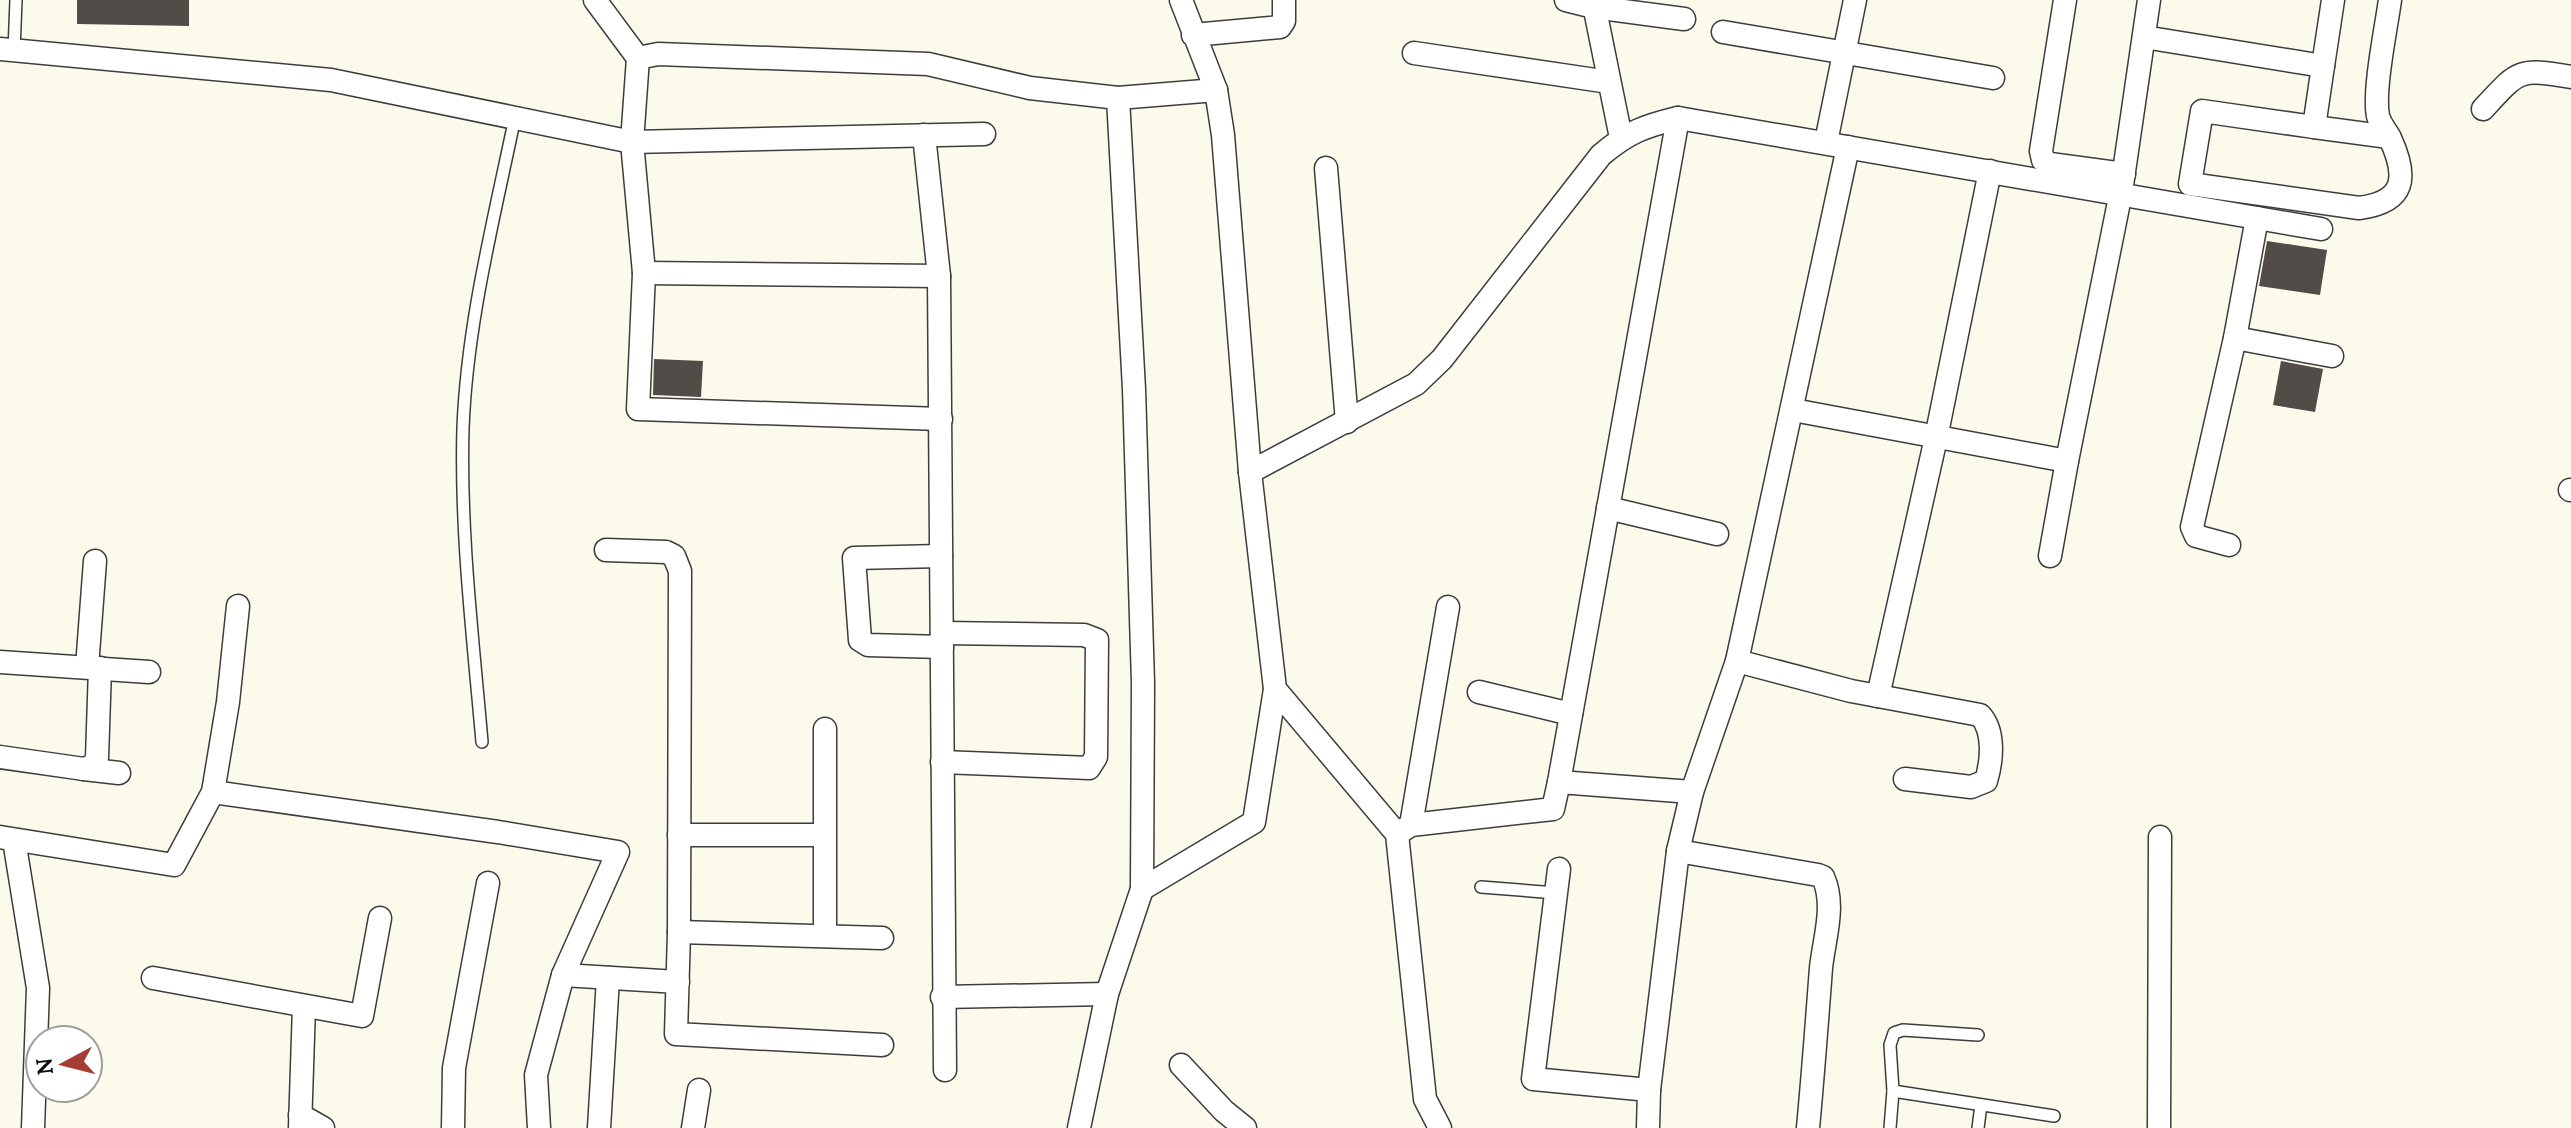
<svg xmlns="http://www.w3.org/2000/svg" width="2571" height="1128" font-family="Lora,serif">
  <style>
    .building { fill: #514c48 }
    .lines { fill: none; stroke-linecap: round; stroke-linejoin: round }
    .lane-casing { stroke: #3d3d3d; stroke-width: 14 }
    .street-casing { stroke: #3d3d3d; stroke-width: 25 }
    .lane { stroke: #fff; stroke-width: 11 }
    .street { stroke: #fff; stroke-width: 22 }
  </style>
  <rect width="100%" height="100%" fill="#fcfaea"/>
  <!-- building -->
  <g class="building">
    <path d="M77,0H189V26L77,24Z"/>
    <path d="M2267,241L2327,250L2320,295L2259,286Z"/>
    <path d="M654,359L703,361L701,397L653,395Z"/>
    <path d="M2281,361L2323,369L2315,412L2273,405Z"/>
  </g>
  <g class="lines">
    <defs>
      <g id="lane">
        <path d="M14,51L16,0"/>
        <path d="M482,742C473,638 460,532 463,428C467,323 494,219 515,117"/>
        <path d="M1481,887L1556,893"/>
        <path d="M1893,1091L2054,1116"/>
        <path d="M1890,1128L1893,1091L1890,1045L1894,1033L1903,1030L1978,1035"/>
        <path d="M1978,1128L1981,1105"/>
      </g>
      <g id="street">
        <path d="M595,0L638,58"/>
        <path d="M1181,0L1216,90L1223,135L1250,472L1275,689L1397,834L1425,1099L1440,1128"/>
        <path d="M1566,0L1594,7L1684,19"/>
        <path d="M1593,0L1621,138"/>
        <path d="M2065,0L2041,151L2043,160L2050,164L2124,174"/>
        <path d="M1723,32L1993,78"/>
        <path d="M1193,35L1280,27L1284,21V0"/>
        <path d="M2144,37L2323,66L2314,127L2389,137"/>
        <path d="M0,49L331,80L632,142L638,58L658,54L928,64L1030,88L1118,98L1216,90"/>
        <path d="M1414,53L1609,82"/>
        <path d="M2323,66L2333,0"/>
        <path d="M2483,109C2519,70 2518,68 2571,77"/>
        <path d="M2314,127L2202,111L2190,184L2359,208C2406,202 2408,177 2390,138C2386,131 2380,124 2378,116C2373,91 2386,29 2390,0"/>
        <path d="M924,135L939,276L945,1070"/>
        <path d="M1826,142L1855,0"/>
        <path d="M1326,168L1347,422"/>
        <path d="M2257,218L2321,229"/>
        <path d="M644,273L939,276"/>
        <path d="M2235,338L2332,356"/>
        <path d="M1793,410L2067,461L2121,192L2149,0"/>
        <path d="M941,419L638,409L644,273L632,142L984,134"/>
        <path d="M1250,472L1416,384L1442,359L1601,155C1628,132 1645,126 1678,118L2257,218L2235,338L2192,527L2196,536L2229,545"/>
        <path d="M2570,490H2571"/>
        <path d="M1608,508L1717,534"/>
        <path d="M606,550L666,552L674,556L680,571L679,932L676,1034L882,1045"/>
        <path d="M941,556L854,558L860,640L868,645L942,647"/>
        <path d="M2050,556L2067,461"/>
        <path d="M942,633L1084,635L1097,640L1096,757L1089,768L942,762"/>
        <path d="M1737,661L1851,691L1980,715C1995,731 1992,761 1986,781L1971,787L1905,779"/>
        <path d="M0,662L149,672"/>
        <path d="M87,667L95,561"/>
        <path d="M1479,692L1571,714"/>
        <path d="M1878,696L1936,438L1990,171"/>
        <path d="M0,757L84,769L93,766L97,758L100,668"/>
        <path d="M84,769L119,773"/>
        <path d="M1559,782L1678,118"/>
        <path d="M213,792L498,832L618,852L563,975L536,1075L539,1128"/>
        <path d="M1411,825L1448,607"/>
        <path d="M1397,834L1411,825L1553,809L1559,782L1692,792"/>
        <path d="M679,835H824"/>
        <path d="M0,837L174,865L213,792L228,702L238,606"/>
        <path d="M14,840L38,988L33,1128"/>
        <path d="M1678,851L1818,875L1823,877C1836,905 1824,939 1821,968C1817,1021 1813,1075 1808,1128"/>
        <path d="M1559,869L1533,1079L1649,1090"/>
        <path d="M1142,889L1254,822L1275,689"/>
        <path d="M679,932L882,938"/>
        <path d="M825,936V729"/>
        <path d="M563,975L678,982"/>
        <path d="M153,978L362,1016L380,918"/>
        <path d="M942,997L1107,994"/>
        <path d="M1181,1065L1224,1111L1245,1128"/>
        <path d="M300,1115L323,1128"/>
        <path d="M300,1128L304,1006"/>
        <path d="M453,1128L454,1068L488,883"/>
        <path d="M599,1128L608,978"/>
        <path d="M693,1128L699,1090"/>
        <path d="M1079,1128L1107,994L1142,889L1143,683L1134,389L1118,98"/>
        <path d="M1648,1128L1649,1090L1678,851L1692,792L1737,661L1848,147"/>
        <path d="M2159,1128L2160,837"/>
      </g>
    </defs>
    <!-- lane casing -->
    <use href="#lane" class="lane-casing"/>
    <!-- street casing -->
    <use href="#street" class="street-casing"/>
    <!-- lane -->
    <use href="#lane" class="lane"/>
    <!-- street -->
    <use href="#street" class="street"/>
  </g>
  <!-- north arrow -->
  <g transform="translate(64 1064) rotate(263)"><circle r="38" fill="#ffffff" stroke="#9d9d9d" stroke-width="2"/>
  <path d="M0-6L14 30L0 20L-14 30Z" fill="#a73b36"/>
  <text y="-12" font-size="22" font-weight="bold" text-anchor="middle" fill="#0a0a0a">N</text>
  </g>
</svg>
